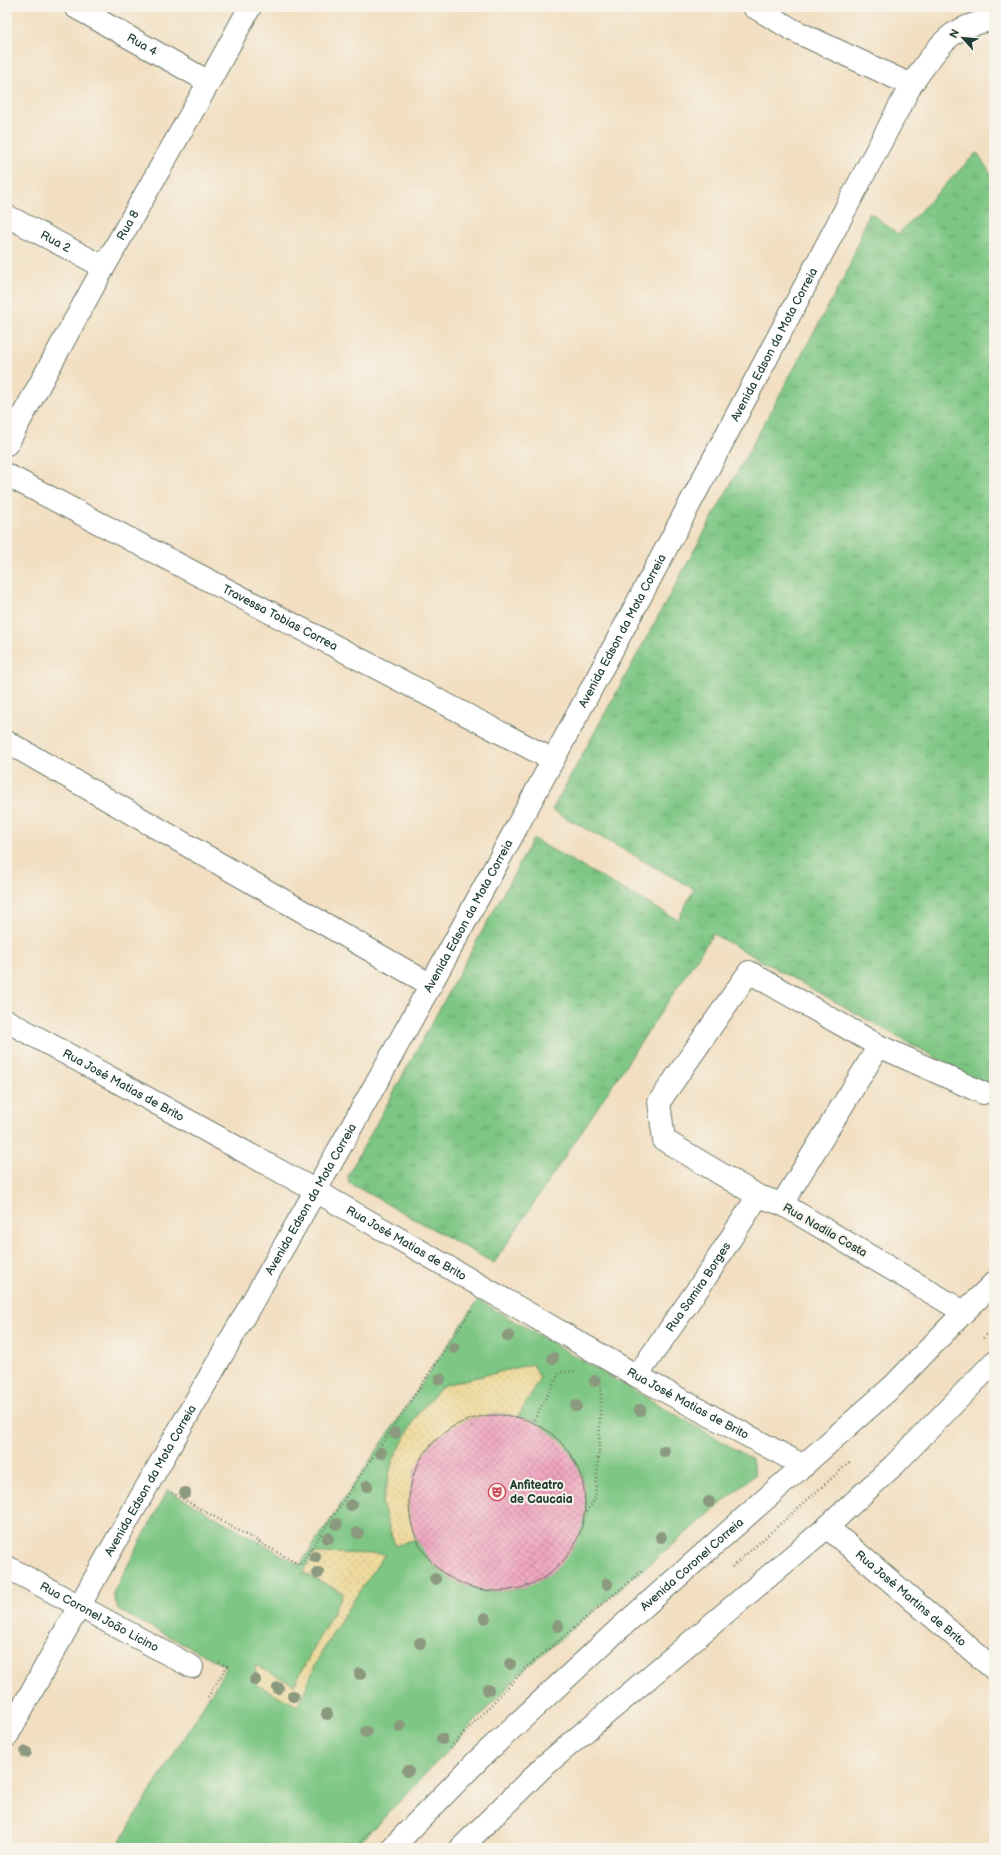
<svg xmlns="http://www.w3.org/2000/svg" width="1001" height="1855" font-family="'Balsamiq Sans',sans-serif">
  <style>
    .grass { fill: url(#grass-tufts); stroke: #4e825c }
    .sand { fill: url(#sand-dots); stroke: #868c69 }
    .green { fill: #7dc683; stroke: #4e825c; fill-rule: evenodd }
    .building { fill: url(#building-cross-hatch) }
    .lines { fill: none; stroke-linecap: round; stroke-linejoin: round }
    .street-casing { stroke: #697666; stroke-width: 24 }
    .primary-casing { stroke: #697666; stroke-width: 24 }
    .path { stroke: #697666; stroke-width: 2.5; stroke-dasharray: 1 3; stroke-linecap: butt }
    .street { stroke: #fff; stroke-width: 22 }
    .primary { stroke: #fff; stroke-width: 22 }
    .tree { fill: #8b997f }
    .labels { text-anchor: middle; stroke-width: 4; stroke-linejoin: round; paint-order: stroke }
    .street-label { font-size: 12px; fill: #1f3d34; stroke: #f7f3e8 }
    .poi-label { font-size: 12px; font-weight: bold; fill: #1f3d34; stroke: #f7f3e8; text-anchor: start }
  </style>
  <defs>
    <pattern id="grass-tufts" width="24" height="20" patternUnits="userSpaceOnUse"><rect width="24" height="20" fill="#7dc683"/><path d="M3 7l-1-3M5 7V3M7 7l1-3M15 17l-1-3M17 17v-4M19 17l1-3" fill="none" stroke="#66a26c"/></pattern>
    <pattern id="sand-dots" width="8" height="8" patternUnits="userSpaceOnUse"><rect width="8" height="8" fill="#eeda9e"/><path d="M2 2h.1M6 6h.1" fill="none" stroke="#ccbc89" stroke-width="1.8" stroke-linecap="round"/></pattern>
    <pattern id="building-cross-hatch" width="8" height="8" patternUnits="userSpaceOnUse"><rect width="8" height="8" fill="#f0a6c0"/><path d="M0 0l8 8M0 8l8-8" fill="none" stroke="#c2889d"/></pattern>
  </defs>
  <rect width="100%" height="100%" fill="#f7f3e8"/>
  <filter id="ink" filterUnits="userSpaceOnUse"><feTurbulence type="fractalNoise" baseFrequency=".025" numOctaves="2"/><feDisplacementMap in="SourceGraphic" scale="8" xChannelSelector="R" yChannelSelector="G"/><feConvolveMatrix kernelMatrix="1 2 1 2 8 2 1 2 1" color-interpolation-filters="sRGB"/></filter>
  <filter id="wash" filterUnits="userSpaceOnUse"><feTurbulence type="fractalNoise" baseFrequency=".012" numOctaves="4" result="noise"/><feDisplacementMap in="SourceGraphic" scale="16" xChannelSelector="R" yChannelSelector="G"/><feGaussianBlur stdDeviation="0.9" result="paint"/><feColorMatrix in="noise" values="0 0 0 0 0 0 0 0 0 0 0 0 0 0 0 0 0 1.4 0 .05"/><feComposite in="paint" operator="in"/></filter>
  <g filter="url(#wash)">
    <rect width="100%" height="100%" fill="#f2dfc2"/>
    <!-- grass -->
    <path class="grass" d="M977,152L994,179V1090L713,934L494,1263L349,1183L348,1175L533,839L678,920L694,889L552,810L848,270L869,212L898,234Z"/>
    <!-- sand -->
    <g class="sand">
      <path d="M533,1364L540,1378L518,1417L500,1413L464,1420L433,1441L414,1472L408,1508L416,1539L395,1546L382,1504L392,1462L418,1413L444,1385Z"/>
      <path d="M315,1553H386L348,1608L318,1659L298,1707L257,1685L255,1665L294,1685L343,1593L303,1572Z"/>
    </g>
    <!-- green -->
    <path class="green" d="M478,1300L752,1459L755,1475L526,1668L355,1848H116L227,1667L118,1610L113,1593L168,1490L300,1565ZM533,1364L540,1378L518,1417L534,1420L565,1444L582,1475L586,1512L574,1547L550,1574L521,1588L490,1592L459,1584L433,1565L416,1539L395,1546L382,1504L392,1462L418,1413L444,1385ZM314,1553L385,1554L348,1608L318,1659L298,1706L257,1685L255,1665L294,1685L343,1593L303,1573Z"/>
    <g id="blocks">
      <!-- building -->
      <circle class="building" cx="497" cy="1503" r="88"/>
    </g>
  </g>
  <g filter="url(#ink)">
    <use href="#blocks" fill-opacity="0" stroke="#697666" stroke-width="1"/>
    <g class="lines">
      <defs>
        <g id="street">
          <path id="s1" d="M75,7L209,82"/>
          <path d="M754,7L795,31L911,85"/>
          <path id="s2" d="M7,216L104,267"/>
          <path id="s3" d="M7,444L104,267L209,82L250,7"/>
          <path id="s4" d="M7,475L553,760"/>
          <path d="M7,742L431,985"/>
          <path id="s5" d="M7,1021L316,1191L637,1376L804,1466"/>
          <path d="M782,1204L879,1046"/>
          <path d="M964,1312L782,1204L758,1196L664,1140L659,1102L749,972L879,1046L983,1093"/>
          <path id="s6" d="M637,1376L704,1280L758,1196"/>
          <path id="s7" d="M827,1527L994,1669"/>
          <path id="s8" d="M7,1567L192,1667"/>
          <path id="s9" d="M7,1736C145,1484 292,1238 430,986C594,688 752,386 911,85C922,70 938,44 953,34C965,26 980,22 994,19"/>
        </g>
        <g id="primary">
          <path id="s10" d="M392,1848L479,1759L620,1628L893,1386L964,1312L994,1283"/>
          <path d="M461,1848L543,1767L827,1527L894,1465L994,1362"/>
        </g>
      </defs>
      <!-- street casing -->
      <use href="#street" class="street-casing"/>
      <!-- primary casing -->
      <use href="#primary" class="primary-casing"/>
      <!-- path -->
      <g class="path">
        <path d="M983,1338L994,1328"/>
        <path d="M534,1420L560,1372L576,1371"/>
        <path d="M172,1493L300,1565L471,1311"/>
        <path d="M586,1512L595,1499L599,1449L601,1386"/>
        <path d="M732,1567L851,1461"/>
        <path d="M208,1697L227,1666L218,1662"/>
        <path d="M450,1748L526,1668L642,1571"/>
        <path d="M355,1848L369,1832"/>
      </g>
      <!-- street -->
      <use href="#street" class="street"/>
      <!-- primary -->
      <use href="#primary" class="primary"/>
    </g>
    <!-- trees -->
    <g class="tree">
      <circle cx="508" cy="1336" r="6"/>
      <circle cx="454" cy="1348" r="6"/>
      <circle cx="553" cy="1358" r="6"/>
      <circle cx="440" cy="1379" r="6"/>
      <circle cx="595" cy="1381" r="6"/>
      <circle cx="576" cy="1406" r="6"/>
      <circle cx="640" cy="1410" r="6"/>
      <circle cx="395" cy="1433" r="6"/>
      <circle cx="664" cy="1451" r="6"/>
      <circle cx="381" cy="1453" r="6"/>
      <circle cx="367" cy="1486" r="6"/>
      <circle cx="185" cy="1493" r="6"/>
      <circle cx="709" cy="1502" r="6"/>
      <circle cx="351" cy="1505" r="6"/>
      <circle cx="337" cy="1524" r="6"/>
      <circle cx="358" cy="1533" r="6"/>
      <circle cx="661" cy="1537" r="6"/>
      <circle cx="328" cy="1538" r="6"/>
      <circle cx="315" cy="1557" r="6"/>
      <circle cx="318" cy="1573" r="6"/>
      <circle cx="435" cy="1579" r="6"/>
      <circle cx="607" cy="1584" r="6"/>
      <circle cx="485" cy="1618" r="6"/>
      <circle cx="558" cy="1626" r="6"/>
      <circle cx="420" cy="1643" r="6"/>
      <circle cx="510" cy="1664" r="6"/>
      <circle cx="360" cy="1674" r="6"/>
      <circle cx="255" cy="1680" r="6"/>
      <circle cx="278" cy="1688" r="6"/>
      <circle cx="488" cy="1690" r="6"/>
      <circle cx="293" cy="1696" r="6"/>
      <circle cx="327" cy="1714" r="6"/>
      <circle cx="400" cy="1726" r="6"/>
      <circle cx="366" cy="1732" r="6"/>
      <circle cx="442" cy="1739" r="6"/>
      <circle cx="26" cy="1752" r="6"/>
      <circle cx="408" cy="1771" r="6"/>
    </g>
  </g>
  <!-- icons -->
  <defs>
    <symbol id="theatre-ring" viewBox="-11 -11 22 22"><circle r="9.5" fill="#f7f3e8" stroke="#d1495b" stroke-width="1.5"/><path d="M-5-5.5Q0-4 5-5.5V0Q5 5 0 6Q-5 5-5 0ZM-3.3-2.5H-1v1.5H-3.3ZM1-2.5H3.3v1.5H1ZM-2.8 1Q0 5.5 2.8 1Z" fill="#d1495b"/></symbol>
  </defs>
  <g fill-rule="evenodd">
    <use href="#theatre-ring" x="487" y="1482" width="20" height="20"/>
  </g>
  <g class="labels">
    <!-- street labels -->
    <g class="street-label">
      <text dy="4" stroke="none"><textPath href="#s1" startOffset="77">Rua 4</textPath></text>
      <text dy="4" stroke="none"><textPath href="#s3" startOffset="250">Rua 8</textPath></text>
      <text dy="4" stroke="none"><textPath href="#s2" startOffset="55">Rua 2</textPath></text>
      <text dy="4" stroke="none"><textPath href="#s9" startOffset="1589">Avenida Edson da Mota Correia</textPath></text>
      <text dy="4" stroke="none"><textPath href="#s4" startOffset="308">Travessa Tobias Correa</textPath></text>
      <text dy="4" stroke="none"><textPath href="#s9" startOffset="1265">Avenida Edson da Mota Correia</textPath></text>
      <text dy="4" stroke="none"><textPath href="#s9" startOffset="941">Avenida Edson da Mota Correia</textPath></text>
      <text dy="4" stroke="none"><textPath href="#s5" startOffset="133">Rua José Matias de Brito</textPath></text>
      <text dy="4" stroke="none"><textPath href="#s9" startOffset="617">Avenida Edson da Mota Correia</textPath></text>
      <text transform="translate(825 1230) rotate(30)" y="4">Rua Nadila Costa</text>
      <text dy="4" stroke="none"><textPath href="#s5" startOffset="457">Rua José Matias de Brito</textPath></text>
      <text dy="4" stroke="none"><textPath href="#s6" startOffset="108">Rua Samira Borges</textPath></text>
      <text dy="4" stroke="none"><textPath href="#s5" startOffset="781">Rua José Matias de Brito</textPath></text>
      <text dy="4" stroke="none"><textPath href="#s9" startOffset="293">Avenida Edson da Mota Correia</textPath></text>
      <text dy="4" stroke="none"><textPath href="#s10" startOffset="413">Avenida Coronel Correia</textPath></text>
      <text dy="4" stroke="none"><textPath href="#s7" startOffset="110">Rua José Martins de Brito</textPath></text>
      <text dy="4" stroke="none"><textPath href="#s8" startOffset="105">Rua Coronel João Licino</textPath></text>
    </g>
    <!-- poi labels -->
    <g class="poi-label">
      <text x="510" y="1489">Anfiteatro<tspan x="510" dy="14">de Caucaia</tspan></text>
    </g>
  </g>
  <!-- margin -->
  <rect width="1001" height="1855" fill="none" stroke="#f7f3e8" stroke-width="24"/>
  <!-- north arrow -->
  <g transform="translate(963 38) rotate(297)" stroke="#f7f3e8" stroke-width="3" paint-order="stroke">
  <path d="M0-3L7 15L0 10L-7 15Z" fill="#1f3d34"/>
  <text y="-6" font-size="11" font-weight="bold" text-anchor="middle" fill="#1f3d34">N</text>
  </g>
</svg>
